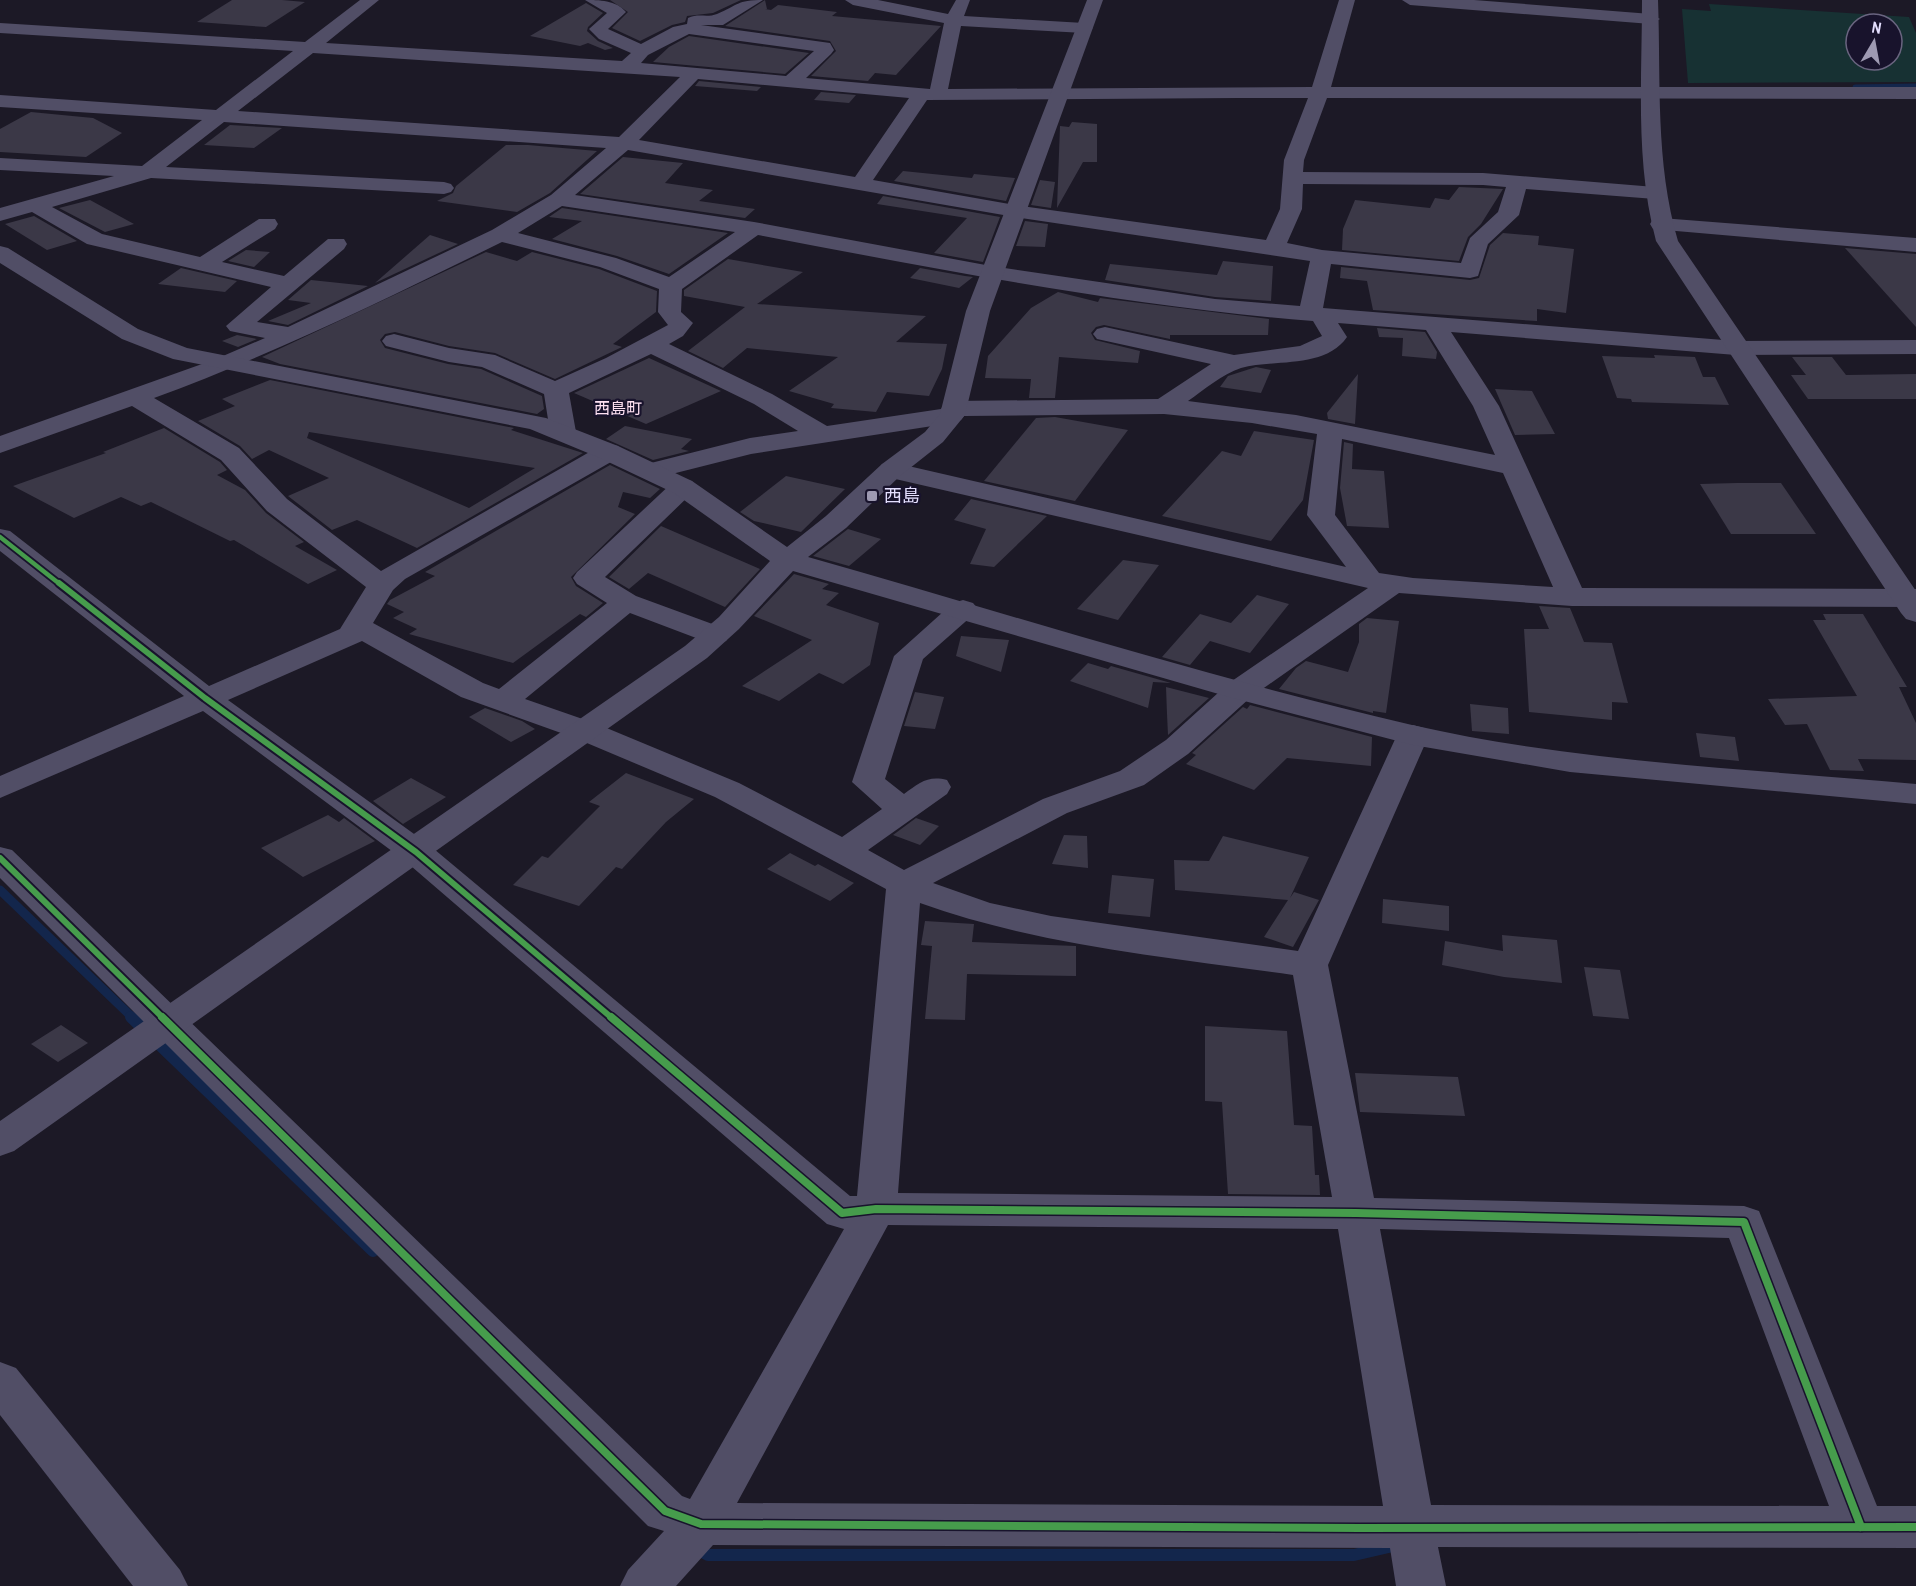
<svg xmlns="http://www.w3.org/2000/svg" width="1916" height="1586" font-family="'Archivo Narrow','Noto Sans JP',sans-serif">
  <style>
    .green { fill: #173133; fill-rule: evenodd }
    .lines { fill: none; stroke-linecap: round; stroke-linejoin: round }
    .stream-far2 { stroke: #13264c; stroke-width: 5 }
    .stream-far1 { stroke: #13264c; stroke-width: 9 }
    .stream { stroke: #13264c; stroke-width: 12 }
    .building { fill: #3b3847; fill-rule: evenodd }
    .minor { fill: #514e66; fill-rule: evenodd }
    .tertiary { fill: #514e66; fill-rule: evenodd }
    .cycleway-far2-casing { stroke: #18132c; stroke-width: 8 }
    .cycleway-far1-casing { stroke: #18132c; stroke-width: 10 }
    .cycleway-casing { stroke: #18132c; stroke-width: 11 }
    .cycleway-far2 { stroke: #469c4c; stroke-width: 4.5 }
    .cycleway-far1 { stroke: #469c4c; stroke-width: 6 }
    .cycleway { stroke: #469c4c; stroke-width: 8 }
    .poi-dot { fill: #9e9ab2; stroke: #18132c; stroke-width: 2 }
    .labels { text-anchor: middle; stroke-width: 4.5; stroke-linejoin: round; paint-order: stroke }
    .far-neighbourhood-label { font-size: 16px; fill: #fee1f2; stroke: #18132c }
    .poi-label { font-size: 18px; fill: #e4dffe; stroke: #18132c; text-anchor: start }
  </style>
  <rect width="100%" height="100%" fill="#1c1926"/>
  <!-- green -->
  <path class="green" d="M1709,4L1909,17L1916,33V82L1688,83L1682,9L1711,11ZM1856,24H1892V60H1856Z"/>
  <g class="lines">
    <!-- stream-far2 -->
    <path class="stream-far2" d="M1855,87L1916,86"/>
    <!-- stream-far1 -->
    <path class="stream-far1" d="M0,890L133,1018"/>
    <!-- stream -->
    <g class="stream">
      <path d="M131,1017L373,1251"/>
      <path d="M695,1548L708,1555H1354L1393,1546"/>
    </g>
  </g>
  <!-- building -->
  <g class="building">
    <path d="M232,0H282L305,2L266,27L197,22Z"/>
    <path d="M610,0H741L713,13L687,16L685,22L672,25L640,41L612,28L628,12Z"/>
    <path d="M765,0L767,9H765L771,10L778,5L837,12L832,16L941,26L896,75L875,73L868,81L811,76L836,51L830,41L725,26Z"/>
    <path d="M586,3L603,13L588,27L587,31L598,41L613,48L605,50L588,43L580,46L530,36Z"/>
    <path d="M689,36L809,53L785,74L653,62L669,47Z"/>
    <path d="M699,81L761,87L757,91L695,86Z"/>
    <path d="M821,92L856,95L849,103L814,100Z"/>
    <path d="M31,112L93,118L122,133L86,157L0,152V129Z"/>
    <path d="M1072,122L1097,124V162H1083L1057,208L1060,126L1069,127Z"/>
    <path d="M230,125L282,128L254,148L204,145Z"/>
    <path d="M506,145H528L597,151L550,193L517,212L437,201L453,193L456,186Z"/>
    <path d="M623,157L683,163L665,183L713,190L699,201L755,209L745,218L580,194Z"/>
    <path d="M903,171L972,178L974,174L1015,178L1006,201L894,181Z"/>
    <path d="M1040,180L1055,182L1051,208L1031,205Z"/>
    <path d="M1459,187L1503,189L1481,224L1468,237L1459,261L1342,250L1343,229L1355,200L1430,208L1435,198L1449,200Z"/>
    <path d="M883,196L1000,217L983,262L934,253L967,218L877,204Z"/>
    <path d="M90,200L134,224L105,232L59,208Z"/>
    <path d="M562,208L728,233L669,274L617,256L552,239L582,221L549,217Z"/>
    <path d="M34,216L77,241L47,250L5,224Z"/>
    <path d="M1025,221L1048,224L1045,247L1016,246Z"/>
    <path d="M1503,233L1539,236L1538,245L1574,249L1566,313L1537,309V321L1373,310L1367,281L1340,278L1341,267L1470,280L1479,278L1490,245Z"/>
    <path d="M430,235L458,244L375,283Z"/>
    <path d="M1845,248L1916,254V327Z"/>
    <path d="M246,250L270,252L254,267L228,261Z"/>
    <path d="M486,252L517,261L532,252L599,269L657,291L656,312L613,344L622,347L555,379L495,353L449,346L395,332L385,334L380,340L385,348L448,364L481,369L542,396L544,409L537,414L280,364L262,357Z"/>
    <path d="M728,259L803,272L757,304L926,316L896,342L947,344L942,369L929,396L887,392L876,412L831,408L834,404L789,391L838,357L747,348L723,368L688,351L745,307L684,296V290Z"/>
    <path d="M1223,261L1273,266L1271,301L1215,297L1105,280L1110,264L1217,275Z"/>
    <path d="M181,268L237,281L225,292L158,284Z"/>
    <path d="M920,268L965,276L973,277L959,288L910,278Z"/>
    <path d="M311,280L368,286L288,325L268,321L311,303L288,300Z"/>
    <path d="M1058,292L1098,302L1100,298L1269,319L1268,335H1170V339L1104,325L1096,327L1091,333L1095,340L1140,351L1138,363L1059,357L1055,398H1029L1031,379L985,378L988,356L1031,308Z"/>
    <path d="M1377,328L1425,332L1437,352L1436,359L1402,356L1403,338L1379,337Z"/>
    <path d="M237,335L257,339L238,347L222,341Z"/>
    <path d="M1654,355L1695,357L1703,377H1715L1729,405L1632,402L1631,399L1617,398L1602,356L1655,358Z"/>
    <path d="M1792,357H1832L1846,375L1916,374V399H1808L1791,375H1806Z"/>
    <path d="M649,358L721,391L646,424L574,393Z"/>
    <path d="M1256,367L1271,370L1261,393L1220,387L1228,376Z"/>
    <path d="M1358,374L1355,424L1328,419L1327,413Z"/>
    <path d="M270,380L514,428L511,430L583,453L417,548L357,520L332,530L288,496L329,478L269,450L252,459L240,446L198,421L235,406L222,399ZM309,432L535,468L469,508L307,438Z"/>
    <path d="M1495,389L1532,391L1555,434L1515,435Z"/>
    <path d="M1055,417L1128,430L1075,501L984,481L1036,418Z"/>
    <path d="M625,426L692,439L681,449L689,451L653,460L606,439Z"/>
    <path d="M164,428L220,462L227,470L217,475L245,490L266,513L304,542L295,546L337,570L308,584L234,540L230,541L151,502L141,506L121,497L74,518L13,486L106,453L103,452Z"/>
    <path d="M1254,431L1314,440L1303,500L1271,541L1162,516L1222,451L1241,456Z"/>
    <path d="M1344,442L1353,444L1352,469L1384,471L1389,528L1347,526L1340,488Z"/>
    <path d="M610,465L660,489L650,498L623,492L618,507L635,514L571,577L576,586L603,603L586,617L580,614L513,663L409,634L417,629L393,618L404,612L387,604L390,600L435,576L425,572Z"/>
    <path d="M786,476L845,489L801,532L754,521L740,512Z"/>
    <path d="M1737,483H1781L1816,534H1731L1700,484Z"/>
    <path d="M971,499L1047,516L994,567L970,564L986,529L954,520Z"/>
    <path d="M661,526L760,569L725,607L648,573L629,589L609,577Z"/>
    <path d="M848,529L881,539L849,566L813,556Z"/>
    <path d="M1123,560L1159,565L1118,620L1077,609Z"/>
    <path d="M794,574L829,584L822,589L839,593L826,605L879,623L870,665L843,684L819,673L779,701L742,686L812,640L754,616Z"/>
    <path d="M1257,595L1289,604L1250,653L1210,641L1190,665L1162,657L1200,614L1231,623Z"/>
    <path d="M1539,606L1570,608L1584,642L1612,643L1628,703L1612,702V720L1529,712L1524,629H1549Z"/>
    <path d="M1823,614H1863L1907,687H1899L1916,723V760L1858,759L1864,771L1830,770L1807,724L1785,725L1768,699L1857,696L1813,620H1826Z"/>
    <path d="M1367,618L1399,621L1386,713L1373,711V713L1279,689L1296,668L1306,661L1348,672L1359,642V624Z"/>
    <path d="M961,636L1009,640L1001,672L956,656Z"/>
    <path d="M1088,663L1108,669L1111,666L1171,683L1153,682L1148,708L1070,681Z"/>
    <path d="M1166,687L1209,698L1168,735L1167,714Z"/>
    <path d="M915,692L944,697L935,729L904,726Z"/>
    <path d="M1470,704L1508,708L1509,734L1472,731Z"/>
    <path d="M1250,705L1372,737L1371,766L1287,758L1254,790L1186,764L1196,755L1192,753L1243,707L1247,709Z"/>
    <path d="M485,708L522,721L535,729L511,742L469,717Z"/>
    <path d="M1696,733L1735,737L1739,761L1700,757Z"/>
    <path d="M626,773L694,799L666,822L622,869L616,867L579,906L513,885L542,856L548,858L600,806L589,802Z"/>
    <path d="M411,778L446,797L403,824L373,801Z"/>
    <path d="M328,815L339,822L344,818L375,841L303,877L261,848Z"/>
    <path d="M916,818L939,826L920,845L893,835Z"/>
    <path d="M1064,835L1087,836L1088,868L1052,864Z"/>
    <path d="M1223,836L1309,857L1290,898L1294,892L1319,900L1293,947L1264,937L1288,900L1175,890L1174,860L1209,861Z"/>
    <path d="M790,853L815,866L818,864L854,883L830,901L767,869Z"/>
    <path d="M1112,875L1154,879L1150,917L1108,913Z"/>
    <path d="M1383,899L1449,906V931L1382,923Z"/>
    <path d="M925,921L974,924L972,942L1076,946V976L967,974L965,1020L925,1019L932,946L921,945Z"/>
    <path d="M1502,935L1557,940L1562,983L1504,977L1442,965L1445,941L1503,951Z"/>
    <path d="M1584,967L1620,970L1629,1019L1593,1016Z"/>
    <path d="M61,1025L88,1043L58,1062L31,1044Z"/>
    <path d="M1205,1026L1287,1031L1294,1125L1312,1126L1315,1175H1319L1320,1195L1228,1194L1222,1102L1205,1101Z"/>
    <path d="M1355,1073L1458,1077L1465,1116L1360,1112Z"/>
  </g>
  <g class="lines">
    <!-- minor -->
    <g class="minor">
      <path d="M360,0H379L326,43L622,61L631,53L599,39L589,29L607,13L585,0C599,0 616,0 626,12L608,29L641,44L673,27L687,24L688,18C698,13 707,18 717,14C739,5 736,0 763,0L723,25H701L830,43L834,50L831,54L806,78L930,89L944,23L853,5L845,0H878L948,14L956,0H970L964,16L1084,23L1093,28L1084,33L961,26L948,89L1312,87L1339,0H1355L1331,87H1916V99L1327,98L1304,160L1303,172L1483,173L1655,187L1662,189L1665,193L1662,197L1655,199L1526,189L1519,215L1488,244L1478,276L1470,278L1331,264L1323,308L1736,341L1916,340V354L1736,355L1451,332L1499,406L1582,588L1916,589V607L1572,606L1399,593L1251,697L1188,754L1144,785L1067,813L933,883L990,903L1051,916L1298,951L1397,735L1402,728L1413,725L1424,728L1429,735L1328,965L1374,1198L1744,1206L1759,1211L1877,1506H1916V1548L1438,1547L1446,1586H1396L1390,1548L713,1545L676,1586H620L628,1570L664,1531L648,1526L0,878V847L12,850L682,1496L690,1499L844,1229L827,1224L404,860L203,711L0,798V776L184,696L0,551V529L10,531L209,686L340,629L366,587L267,511L221,460L132,406L0,453V436L216,359L265,338L230,331L226,326L271,287L87,244L32,212L0,221V208L114,176L0,170V158L142,166L202,120L0,107V95L216,110L293,51L0,33V23L305,42ZM689,34L814,51L786,76L641,63L648,55ZM313,53L680,77L619,137L238,111ZM698,79L909,98L855,177L639,140ZM1238,98H1308L1284,160L1280,209L1266,240L1015,205L873,180L927,100ZM224,122L606,148L551,195L492,230L288,327L257,322L344,249L347,244L344,239H328L284,276L222,262L275,229L278,224L275,219H259L200,257L102,234L52,207L151,178L444,194L451,192L454,188L451,184L444,182L166,167ZM628,150L1015,217L1310,261L1300,306L1215,299L991,266L754,222L575,195ZM1303,184L1483,185L1506,187L1498,212L1470,238L1461,263L1322,250L1287,243L1302,209ZM562,206L735,232L669,277L616,258L518,233ZM758,235C942,270 1126,306 1313,321L1322,336L1300,346L1234,355L1105,327L1097,329L1093,334L1097,339L1211,364L1158,399L953,401L944,404L941,409L827,426L772,394L669,344L683,336L693,323L681,312L682,289ZM502,242L600,267L659,289L658,312L668,325L606,358L555,381L495,355L449,348L394,334L386,336L382,341L386,346L449,362L482,367L544,394L550,432L554,437L563,440L572,437L576,432L569,393L651,354L754,404L798,431L750,438L643,465L639,471L643,477L652,479L751,454L952,423L961,420L964,416L1164,414L1252,423L1317,434L1307,515L1346,567L891,462L882,464L878,470L882,476L891,478L1368,588L1229,683L1166,740L1120,771L1043,799L904,870L868,850L947,794L951,787L947,780C928,775 919,783 904,794L885,779L923,659L973,615L978,609L973,603L963,600L953,603L894,656L852,782L882,809L842,837L739,783L597,724L525,699L630,613L704,641L715,644L726,641L730,635L726,629L636,596L605,577L692,493L696,487L692,481L683,479L674,481L577,572L573,578L577,584L607,603L499,689L483,683L373,623L393,590L405,579L618,458L622,452L618,446L609,444L600,446L381,571L287,499L239,448L154,398C274,354 388,298 502,242ZM1338,323L1426,330L1473,406L1495,455L1296,415L1188,401C1204,390 1222,374 1241,368C1274,359 1325,369 1347,337ZM1342,439L1503,473L1553,587L1413,578L1379,573L1335,515ZM362,641L461,697L575,738L715,797L886,889L857,1196H850L428,844L228,700ZM920,903C1040,946 1168,957 1293,975L1332,1197L898,1193ZM888,1225L1338,1229L1383,1506L737,1503ZM1380,1229L1729,1238L1829,1506L1431,1505Z"/>
      <path d="M1402,0H1474L1651,14L1660,19L1651,24L1410,5Z"/>
      <path d="M1661,218L1916,238V252L1653,229L1650,224L1653,219Z"/>
      <path d="M0,1362L16,1368L180,1570L188,1586H133L0,1415Z"/>
    </g>
    <!-- tertiary -->
    <g class="tertiary">
      <path d="M1087,0H1103L990,311L965,415L943,442L900,476L846,528L808,557C1009,614 1209,678 1412,725C1574,762 1750,769 1916,784V804L1570,772L1413,745L1229,697L793,571L739,629L707,658L14,1151L0,1156V1121L685,646L719,617L770,561L674,493L600,458L530,429L173,359L122,339L0,263V246L8,248L138,329L187,348L546,418L618,446L692,481L787,547L826,516L882,464L925,432L940,414L966,311Z"/>
      <path d="M1642,0H1658C1661,81 1655,162 1678,241L1916,591V622L1906,619L1901,613L1656,241C1635,162 1642,81 1642,0Z"/>
    </g>
    <defs>
      <path id="cycleway-far2" d="M0,537L61,585"/>
      <g id="cycleway-far1">
        <path d="M59,583L205,698L416,852L612,1018"/>
        <path d="M0,858L163,1018"/>
      </g>
      <g id="cycleway">
        <path d="M162,1017L665,1511L701,1524L1360,1528L1916,1527"/>
        <path d="M611,1017L842,1213L876,1209L1356,1213L1744,1222L1861,1527"/>
      </g>
    </defs>
    <!-- cycleway-far2 casing -->
    <use href="#cycleway-far2" class="cycleway-far2-casing"/>
    <!-- cycleway-far1 casing -->
    <use href="#cycleway-far1" class="cycleway-far1-casing"/>
    <!-- cycleway casing -->
    <use href="#cycleway" class="cycleway-casing"/>
    <!-- cycleway-far2 -->
    <use href="#cycleway-far2" class="cycleway-far2"/>
    <!-- cycleway-far1 -->
    <use href="#cycleway-far1" class="cycleway-far1"/>
    <!-- cycleway -->
    <use href="#cycleway" class="cycleway"/>
  </g>
  <!-- markers -->
  <rect class="poi-dot" x="866" y="490" width="12" height="12" rx="3"/>
  <g class="labels">
    <!-- far-neighbourhood labels -->
    <g class="far-neighbourhood-label">
      <text x="618" y="414">西島町</text>
    </g>
    <!-- poi labels -->
    <g class="poi-label">
      <text x="884" y="502">西島</text>
    </g>
  </g>
  <!-- north arrow -->
  <g transform="translate(1874 42) rotate(10)"><circle r="28" fill="#18132c" stroke="#6a6580" stroke-width="1.5"/>
  <path d="M0-4.5L10 22L0 15L-10 22Z" fill="#9e9ab2"/>
  <text y="-9" font-size="16" font-weight="bold" text-anchor="middle" fill="#e4dffe">N</text>
  </g>
</svg>
